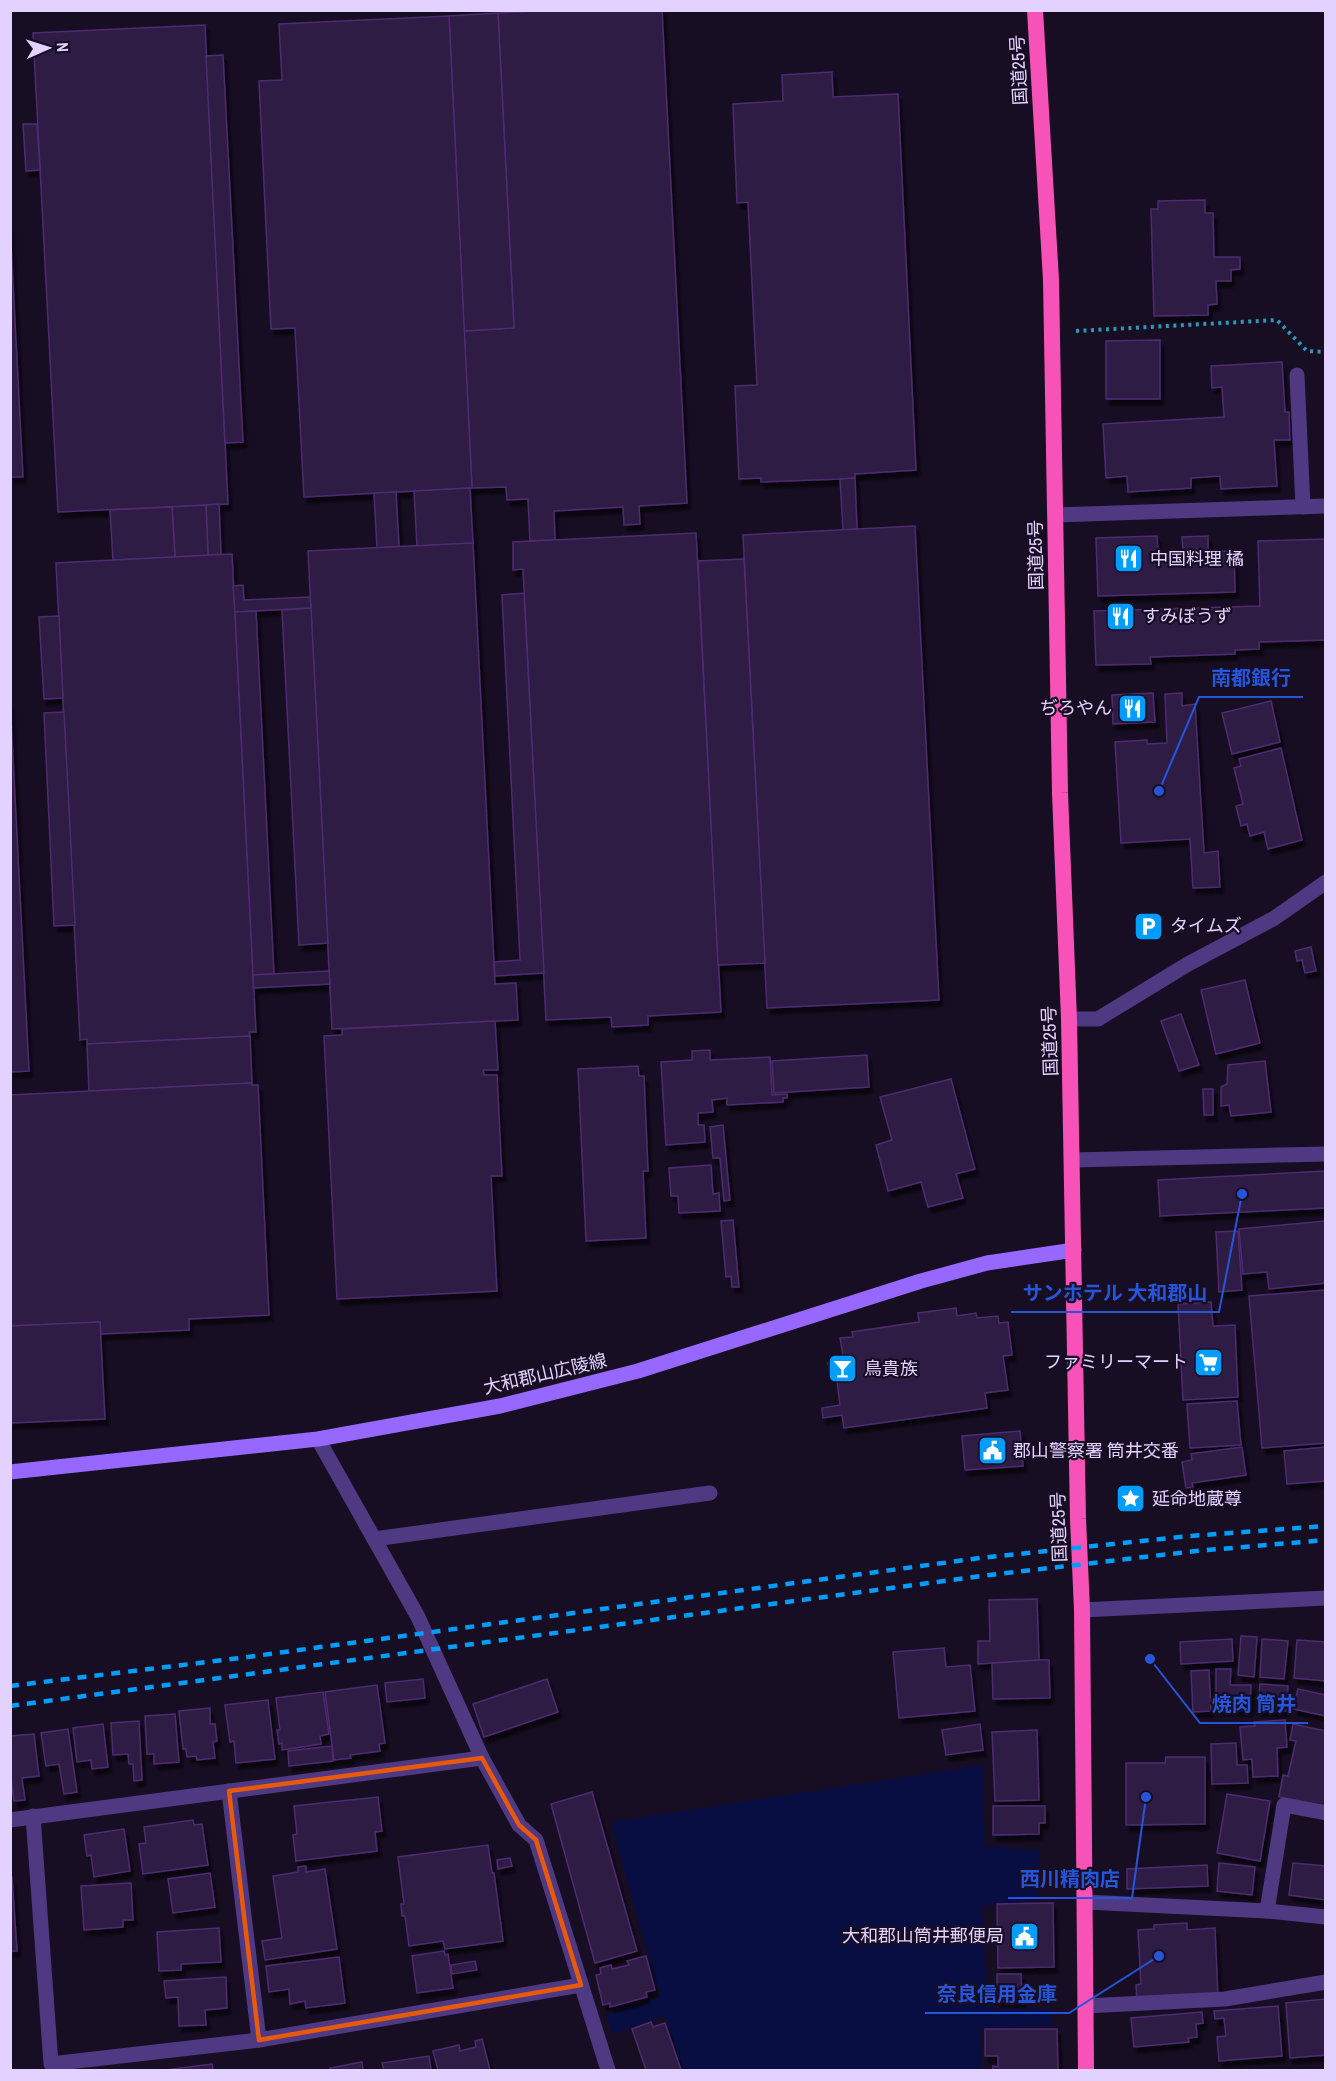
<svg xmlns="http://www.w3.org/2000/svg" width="1336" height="2081" font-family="'Archivo Narrow','Noto Sans JP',sans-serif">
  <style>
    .water { fill: #090e42 }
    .building { fill: #2f1a45; stroke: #4d2c71; stroke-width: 1.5; filter: url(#shadow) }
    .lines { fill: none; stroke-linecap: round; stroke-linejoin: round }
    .path { stroke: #2e98b6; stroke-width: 4; stroke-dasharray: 3 4.5; stroke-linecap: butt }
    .minor { stroke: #503983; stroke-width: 15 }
    .tertiary { stroke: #503983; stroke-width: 15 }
    .secondary { stroke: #9668ff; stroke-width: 15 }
    .trunk { stroke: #f752b8; stroke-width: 16 }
    .rail { stroke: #009dfc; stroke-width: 4.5; stroke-dasharray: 9 8; stroke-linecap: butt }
    .marked { fill: none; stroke: #e8590c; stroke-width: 4.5; stroke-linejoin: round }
    .labels { text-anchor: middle; stroke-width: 4.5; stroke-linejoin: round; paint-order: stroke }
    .street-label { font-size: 18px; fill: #e3d1ff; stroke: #180e24 }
    .poi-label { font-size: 18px; fill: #e3d1ff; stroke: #180e24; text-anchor: start }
    .leader { fill: none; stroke: #2755da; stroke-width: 2 }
    .callout-dot { fill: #2755da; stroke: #180e24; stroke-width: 2 }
    .callout-label { font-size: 20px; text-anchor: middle; font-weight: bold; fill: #2755da; stroke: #180e24; stroke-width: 4.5; stroke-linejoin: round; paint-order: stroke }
  </style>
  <defs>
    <filter id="shadow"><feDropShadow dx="3.5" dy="6" stdDeviation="1.5" flood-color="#0009"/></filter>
  </defs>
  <rect width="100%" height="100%" fill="#180e24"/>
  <!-- water -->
  <path class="water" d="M983,1765L985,1846L1040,1850L1039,1900L982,1906L988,2008L1052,2009V2026L980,2029L982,2070H683L665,2016L612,2034L606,2015L660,1997L611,1822Z"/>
  <!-- building -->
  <g class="building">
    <path d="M557,10H662L687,503L639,506L640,524L624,525L623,507L554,511L555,540L530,541L528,499L507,500L506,487L472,488L464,331L514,328L498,13Z"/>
    <path d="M498,13L514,328L464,331L449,16Z"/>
    <path d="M449,16L472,488L304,497L295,328L271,329L259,81L282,80L279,24Z"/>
    <path d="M205,25L228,504L58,512L33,33Z"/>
    <path d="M223,55L243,442L225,443L206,56Z"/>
    <path d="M832,72L833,97L898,94L916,470L855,474V478L840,479L761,482V478L739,479L735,386L757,385L748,202L737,203L733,104L783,101L782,75Z"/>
    <path d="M23,124H37L40,170L26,171Z"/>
    <path d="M1205,200V213H1213L1214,257H1240V269L1231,270V281H1216L1217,304L1208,305V315L1154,316L1151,209H1158V201Z"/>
    <path d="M10,225L23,477H10Z"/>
    <path d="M1160,340V399H1106V341Z"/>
    <path d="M1282,362L1285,412H1289L1290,440H1274L1277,486L1221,489L1220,476L1191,478V488L1128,492L1127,476L1106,478L1103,424L1224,417L1222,387L1212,388L1211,366Z"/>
    <path d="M855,478L857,529L843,530L840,479Z"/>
    <path d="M470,488L473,543L417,546L414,491Z"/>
    <path d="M396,492L399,546L377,548L374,493Z"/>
    <path d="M219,504L221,554L208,555L206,505Z"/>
    <path d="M206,505L208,555L175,557L172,507Z"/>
    <path d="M172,507L175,557L113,560L110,510Z"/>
    <path d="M915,526L939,1000L767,1008L743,535Z"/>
    <path d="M696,533L721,1012L648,1016V1025L612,1027L611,1017L546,1020L523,569L513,570V542Z"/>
    <path d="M1157,536L1158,553L1234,551L1235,592L1098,596L1096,538Z"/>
    <path d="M1208,536V549L1183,550L1182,537Z"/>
    <path d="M1326,539V640L1259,642V649L1235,650V654L1150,657L1151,664L1096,665L1094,611L1260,606L1258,541Z"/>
    <path d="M473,543L495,984L516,983L518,1020L332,1029L308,551Z"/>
    <path d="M232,554L256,1032H249L250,1036L87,1044V1039L80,1040L56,563Z"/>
    <path d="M744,559L765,963L718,965L698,561Z"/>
    <path d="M243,585L244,600L310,597L311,608L235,612L233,586Z"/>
    <path d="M524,593L544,973L495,976L494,962L520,960L502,595Z"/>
    <path d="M311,608L328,943L299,945L282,610Z"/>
    <path d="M256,611L274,974L253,975L235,612Z"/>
    <path d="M59,616L63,698L44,699L39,617Z"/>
    <path d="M1153,693L1155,722L1113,724L1112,695Z"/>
    <path d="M1182,693V706L1195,704L1204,853L1218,851L1220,887L1193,888L1190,839L1121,843L1115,742L1147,740V744L1167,743L1165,694Z"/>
    <path d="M10,700L29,1071L10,1072Z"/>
    <path d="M1271,701L1280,742L1232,754L1222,713Z"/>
    <path d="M64,712L75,925L54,926L44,713Z"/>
    <path d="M1281,748L1302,840L1268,849L1264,832L1250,836L1247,824L1241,826L1236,806L1243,804L1234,768L1241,766L1239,759Z"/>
    <path d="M1311,947L1316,971L1305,973L1302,960L1297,961L1295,951Z"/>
    <path d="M329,971L330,984L253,988V975Z"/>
    <path d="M1245,980L1260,1043L1216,1054L1201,990Z"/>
    <path d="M1181,1014L1199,1065L1179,1071L1161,1021Z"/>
    <path d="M495,1021L498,1070H483L484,1075H497L502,1176H491L497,1291L337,1299L324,1036L342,1035V1029Z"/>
    <path d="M250,1036L252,1083L89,1091L87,1044Z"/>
    <path d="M710,1050V1060L770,1057L772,1095L787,1094V1098H783V1102L727,1105V1098L712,1100L713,1112L698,1113V1125H704L705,1142L666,1145L661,1062L692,1060V1051Z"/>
    <path d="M867,1055L869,1087L774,1093L772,1061Z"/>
    <path d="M1265,1061L1271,1112L1231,1116L1229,1105L1221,1106V1087L1227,1084L1228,1065Z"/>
    <path d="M638,1066L639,1076H644L648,1171H643L646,1238L586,1241L578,1069Z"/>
    <path d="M951,1079L975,1169L956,1174L963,1198L928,1207L921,1182L888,1191L876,1145L892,1140L880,1097Z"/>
    <path d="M252,1083V1085H258L269,1315L189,1319V1330L101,1334L100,1322L10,1326V1095Z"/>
    <path d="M1203,1089H1213V1115H1204Z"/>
    <path d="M723,1125L730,1200L724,1201L720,1158H713L710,1127Z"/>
    <path d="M711,1165L713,1194L719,1193L720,1211L679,1213L678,1196H671L669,1168Z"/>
    <path d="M1326,1171V1208L1160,1216L1158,1180Z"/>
    <path d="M733,1220L739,1287H732L731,1276L726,1277L721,1221Z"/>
    <path d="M1326,1221V1283L1269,1289L1267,1272L1243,1274L1239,1229Z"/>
    <path d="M1238,1231L1242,1290L1219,1292L1216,1232Z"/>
    <path d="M1326,1290V1443L1262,1448L1249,1296Z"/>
    <path d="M1211,1302L1213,1326L1235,1325L1238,1397L1183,1400L1178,1304Z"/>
    <path d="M956,1308L957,1316L976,1313L977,1318L998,1316L999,1323L1008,1322L1012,1355L1003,1356L1008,1390L985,1393L987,1408L844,1428L842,1415L823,1418L822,1408L840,1405L836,1373L830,1374L828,1363L844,1361L840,1338L853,1337L852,1332L919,1322L918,1313Z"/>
    <path d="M100,1322L105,1419L10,1423V1326Z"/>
    <path d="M1237,1401L1241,1445L1190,1448L1187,1404Z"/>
    <path d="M1020,1431L1023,1466L965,1470L962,1436Z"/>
    <path d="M1242,1447L1246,1475L1192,1483L1193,1487L1186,1488L1182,1462L1192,1460L1191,1454Z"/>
    <path d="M1326,1447V1481L1287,1484L1284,1451Z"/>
    <path d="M1037,1599L1039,1660L978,1664V1641H990L989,1600Z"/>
    <path d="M1241,1636L1257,1637L1254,1677L1238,1675Z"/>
    <path d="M1232,1639L1233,1661L1181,1664L1180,1642Z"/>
    <path d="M1262,1639L1288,1641L1284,1679L1260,1677Z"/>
    <path d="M1297,1640L1326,1642V1681L1294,1678Z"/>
    <path d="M944,1648L946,1667L970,1665L975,1711L899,1718L893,1652Z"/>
    <path d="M1039,1660H1049L1050,1698L993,1699L992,1663Z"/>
    <path d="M1216,1669H1231L1230,1685H1251L1250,1710L1216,1709Z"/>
    <path d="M1209,1670L1211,1711L1193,1712L1191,1671Z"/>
    <path d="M423,1679L425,1698L387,1702L385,1683Z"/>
    <path d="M547,1679L558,1712L484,1737L473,1704Z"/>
    <path d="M1260,1684L1288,1686L1287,1711L1258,1710Z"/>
    <path d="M377,1685L385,1743L379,1744L380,1751L350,1755L351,1758L334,1760L325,1692Z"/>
    <path d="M1298,1689L1326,1695V1716L1293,1709Z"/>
    <path d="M323,1692L329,1734L320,1736L321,1744L282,1750V1743L279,1744L277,1730H280L276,1698Z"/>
    <path d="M268,1700L275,1759L236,1763L234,1741L230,1742L225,1705Z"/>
    <path d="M210,1708V1724H215L217,1741L213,1742L215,1758L197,1760L196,1756L187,1757L186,1749H183L179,1711Z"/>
    <path d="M175,1714L179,1762L154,1764V1754H147L145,1716Z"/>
    <path d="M1285,1720L1287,1747L1277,1748L1278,1776L1253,1777L1252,1759L1243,1760L1240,1727L1255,1726L1254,1722Z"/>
    <path d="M139,1721L142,1780L134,1781L133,1764H129L128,1754L113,1755L111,1723Z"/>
    <path d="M103,1724L108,1767L92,1769L91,1760L77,1762L73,1728Z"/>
    <path d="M980,1724L983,1750L946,1755L942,1730Z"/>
    <path d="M1293,1724L1326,1731V1806L1279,1797L1283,1775L1288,1776L1296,1741L1290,1740Z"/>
    <path d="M68,1729L77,1792L64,1794L59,1764L46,1766L41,1733Z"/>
    <path d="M1037,1730L1039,1800L995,1801L992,1732Z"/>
    <path d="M34,1734L39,1776L22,1778L25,1800L14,1801L10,1771V1736Z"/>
    <path d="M1236,1743L1237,1765H1247L1248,1783L1212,1784L1211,1744Z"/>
    <path d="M332,1746L333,1761L289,1766L288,1751Z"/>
    <path d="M1166,1757H1205V1824L1126,1825V1763H1165Z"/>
    <path d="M592,1792L637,1951L595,1963L551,1804Z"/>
    <path d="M1227,1794L1270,1801L1260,1861L1217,1853Z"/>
    <path d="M378,1797L382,1831L375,1832L377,1851L296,1861L293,1835L297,1834L294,1806Z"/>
    <path d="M993,1806H1045V1823H1039V1834L993,1835Z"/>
    <path d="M193,1820L194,1825L202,1824L208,1865L143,1874L139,1844L146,1843L144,1827Z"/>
    <path d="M124,1829L130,1871L94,1877L91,1855L87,1856L84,1835Z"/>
    <path d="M488,1845L492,1873H494L503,1941L445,1949L443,1941L409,1946L405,1916H402L401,1904H404L398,1857Z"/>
    <path d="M510,1858L512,1866L498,1869L497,1860Z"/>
    <path d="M1219,1863L1255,1867L1252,1895L1217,1891Z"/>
    <path d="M1293,1863L1326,1866V1900L1289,1895Z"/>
    <path d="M1207,1865L1208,1886L1127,1889V1869Z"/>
    <path d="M306,1866V1872L325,1869L337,1949L265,1960L262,1941L282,1938L273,1876L298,1872V1867Z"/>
    <path d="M210,1873L215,1907L173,1913L168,1879Z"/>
    <path d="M10,1877H12L17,1951H10Z"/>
    <path d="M131,1883L133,1920H123V1927L84,1930L81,1886Z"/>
    <path d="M1053,1903L1054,1967L998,1968L997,1904Z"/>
    <path d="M1187,1923V1930L1215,1928L1218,1998L1137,2002L1136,1985L1141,1984L1138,1930L1154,1929V1925Z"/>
    <path d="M219,1928L221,1962L181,1964V1970L159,1971L157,1932Z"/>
    <path d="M444,1951L445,1955L448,1954L453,1988L417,1993L412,1956Z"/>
    <path d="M646,1956L655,1990L646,1992L647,1997L610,2007V2003L603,2005L596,1975L601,1974L600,1968L611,1965L612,1969L629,1965L627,1961Z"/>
    <path d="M339,1957L345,2003L306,2008L305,2001L290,2004L289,1989L269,1992L266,1966Z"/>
    <path d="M475,1961L477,1970L452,1974L451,1965Z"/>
    <path d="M997,1974H1021L1022,2001H997Z"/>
    <path d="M226,1977L227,2008L205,2010L206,2025L179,2026L178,1997L166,1998L164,1981Z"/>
    <path d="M1326,1999V2055L1290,2058L1286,2003Z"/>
    <path d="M1278,2006L1282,2056L1219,2061L1217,2037L1226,2036L1224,2018L1215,2019L1214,2011Z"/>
    <path d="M1202,2012L1203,2023L1196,2024L1197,2037L1188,2038L1189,2042L1134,2047L1131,2018Z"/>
    <path d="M651,2022L653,2027L665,2023L681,2070H646L632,2029Z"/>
    <path d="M985,2029H1057L1058,2070H993V2066L998,2067V2056H985Z"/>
    <path d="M482,2039L490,2070H438L433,2051L459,2045L460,2051L476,2047L475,2041Z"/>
    <path d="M429,2056L431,2070H384L382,2063Z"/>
    <path d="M362,2062L363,2070H330V2068Z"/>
    <path d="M212,2064L213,2070H165Z"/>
  </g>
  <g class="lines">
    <!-- path -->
    <path class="path" d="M1076,331L1277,320L1307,351L1326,352"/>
    <!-- minor -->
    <g class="minor">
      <path d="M1297,375L1303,507"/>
      <path d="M1055,515L1326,506"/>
      <path d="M1069,1019H1098L1188,964L1273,919L1326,882"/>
      <path d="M318,1439L418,1617L482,1758L519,1825L536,1840L608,2070"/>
      <path d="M374,1539L710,1493"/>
      <path d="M1082,1610L1326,1598"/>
      <path d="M229,1791L259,2040"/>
      <path d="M33,1816L51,2064L259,2040L581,1985"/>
      <path d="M10,1820L482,1758"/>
      <path d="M1086,1902L1267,1911L1326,1917"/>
      <path d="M1267,1911L1284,1805L1326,1813"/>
      <path d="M1085,2006L1225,1999L1326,1982"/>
    </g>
    <!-- tertiary -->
    <path class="tertiary" d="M1072,1160L1326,1154"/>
    <!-- secondary -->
    <path class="secondary" d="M10,1472L318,1439L500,1406L638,1371L921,1281L987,1263L1074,1250"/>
    <!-- trunk -->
    <path class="trunk" d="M1035,10L1051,280L1060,793L1069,1019L1078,1519L1082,1610L1086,2070"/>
    <!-- rail -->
    <g class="rail">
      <path d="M10,1686L240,1658L980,1558L1189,1536L1326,1526"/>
      <path d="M10,1706L981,1576L1196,1551L1326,1540"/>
    </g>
  </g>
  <!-- marked area -->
  <path class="marked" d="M482,1758L519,1825L536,1840L581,1985L259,2040L229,1791Z"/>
  <!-- icons -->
  <defs>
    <symbol id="restaurant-square" viewBox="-11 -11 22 22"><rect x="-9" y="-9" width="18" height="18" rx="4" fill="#009dfc" stroke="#180e24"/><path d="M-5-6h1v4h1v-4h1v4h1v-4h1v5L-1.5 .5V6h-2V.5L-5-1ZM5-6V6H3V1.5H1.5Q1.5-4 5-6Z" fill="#fff"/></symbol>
    <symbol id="parking-square" viewBox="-11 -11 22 22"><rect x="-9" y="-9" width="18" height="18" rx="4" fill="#009dfc" stroke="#180e24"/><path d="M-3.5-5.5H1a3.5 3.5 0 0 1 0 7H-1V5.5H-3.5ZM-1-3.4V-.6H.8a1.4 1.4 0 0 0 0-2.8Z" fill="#fff"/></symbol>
    <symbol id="supermarket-square" viewBox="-11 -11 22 22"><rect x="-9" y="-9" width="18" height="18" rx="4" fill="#009dfc" stroke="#180e24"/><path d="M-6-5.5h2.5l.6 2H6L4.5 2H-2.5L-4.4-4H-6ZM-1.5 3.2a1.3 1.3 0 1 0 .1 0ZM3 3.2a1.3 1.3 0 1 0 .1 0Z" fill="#fff"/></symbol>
    <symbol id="bar-square" viewBox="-11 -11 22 22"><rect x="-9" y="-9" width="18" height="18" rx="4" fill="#009dfc" stroke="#180e24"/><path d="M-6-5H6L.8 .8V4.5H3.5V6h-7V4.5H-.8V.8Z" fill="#fff"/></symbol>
    <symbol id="civic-square" viewBox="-11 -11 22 22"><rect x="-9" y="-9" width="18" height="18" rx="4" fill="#009dfc" stroke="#180e24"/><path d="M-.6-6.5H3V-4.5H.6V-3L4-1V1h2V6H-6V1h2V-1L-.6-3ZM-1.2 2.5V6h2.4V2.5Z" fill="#fff"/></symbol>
    <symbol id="sight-square" viewBox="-11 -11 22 22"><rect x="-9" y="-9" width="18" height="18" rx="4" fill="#009dfc" stroke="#180e24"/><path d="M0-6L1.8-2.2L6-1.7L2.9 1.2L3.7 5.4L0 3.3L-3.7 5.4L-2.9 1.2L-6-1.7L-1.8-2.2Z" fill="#fff"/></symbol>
  </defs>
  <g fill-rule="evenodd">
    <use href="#restaurant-square" x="1112" y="542" width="33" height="33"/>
    <use href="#restaurant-square" x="1104" y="600" width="33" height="33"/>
    <use href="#restaurant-square" x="1116" y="692" width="33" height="33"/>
    <use href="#parking-square" x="1132" y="910" width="33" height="33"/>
    <use href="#supermarket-square" x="1192" y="1346" width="33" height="33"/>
    <use href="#bar-square" x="826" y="1352" width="33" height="33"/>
    <use href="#civic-square" x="976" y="1434" width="33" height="33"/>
    <use href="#sight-square" x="1114" y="1482" width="33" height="33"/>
    <use href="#civic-square" x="1008" y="1920" width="33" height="33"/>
  </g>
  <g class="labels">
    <!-- street labels -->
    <g class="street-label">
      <text transform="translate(1019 70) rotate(-93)" y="6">国道25号</text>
      <text transform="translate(1036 555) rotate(-91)" y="6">国道25号</text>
      <text transform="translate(1050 1041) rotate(-92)" y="6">国道25号</text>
      <text transform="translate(545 1374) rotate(-13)" y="6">大和郡山広陵線</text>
      <text transform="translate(1059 1527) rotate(-92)" y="6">国道25号</text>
    </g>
    <!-- poi labels -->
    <g class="poi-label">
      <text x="1150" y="565">中国料理 橘</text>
      <text x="1142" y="622">すみぼうず</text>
      <text x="1112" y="714" text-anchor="end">ぢろやん</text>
      <text x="1170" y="932">タイムズ</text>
      <text x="1188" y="1368" text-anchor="end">ファミリーマート</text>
      <text x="864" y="1375">鳥貴族</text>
      <text x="1013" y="1457">郡山警察署 筒井交番</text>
      <text x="1152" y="1505">延命地蔵尊</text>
      <text x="1004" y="1942" text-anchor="end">大和郡山筒井郵便局</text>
    </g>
  </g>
  <!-- callouts -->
  <path class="leader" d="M1159 791L1199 697H1303M1242 1194L1219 1312H1011M1150 1659L1200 1723H1308M1146 1797L1132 1898H1008M1159 1956L1069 2013H925"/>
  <g class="callout-dot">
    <circle cx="1159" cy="791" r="6"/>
    <circle cx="1242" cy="1194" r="6"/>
    <circle cx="1150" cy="1659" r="6"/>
    <circle cx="1146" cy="1797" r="6"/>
    <circle cx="1159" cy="1956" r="6"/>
  </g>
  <g class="callout-label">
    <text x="1251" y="685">南都銀行</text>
    <text x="1115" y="1300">サンホテル 大和郡山</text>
    <text x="1254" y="1711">焼肉 筒井</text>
    <text x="1070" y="1886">西川精肉店</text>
    <text x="997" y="2001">奈良信用金庫</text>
  </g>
  <!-- border -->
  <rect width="1336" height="2081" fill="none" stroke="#e3d1ff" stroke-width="24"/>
  <!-- north arrow -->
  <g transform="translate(48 48) rotate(87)" stroke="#180e24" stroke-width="4.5" paint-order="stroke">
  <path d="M0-4.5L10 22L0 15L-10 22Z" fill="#e3d1ff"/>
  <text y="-9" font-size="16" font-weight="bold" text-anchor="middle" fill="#e3d1ff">N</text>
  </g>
</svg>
